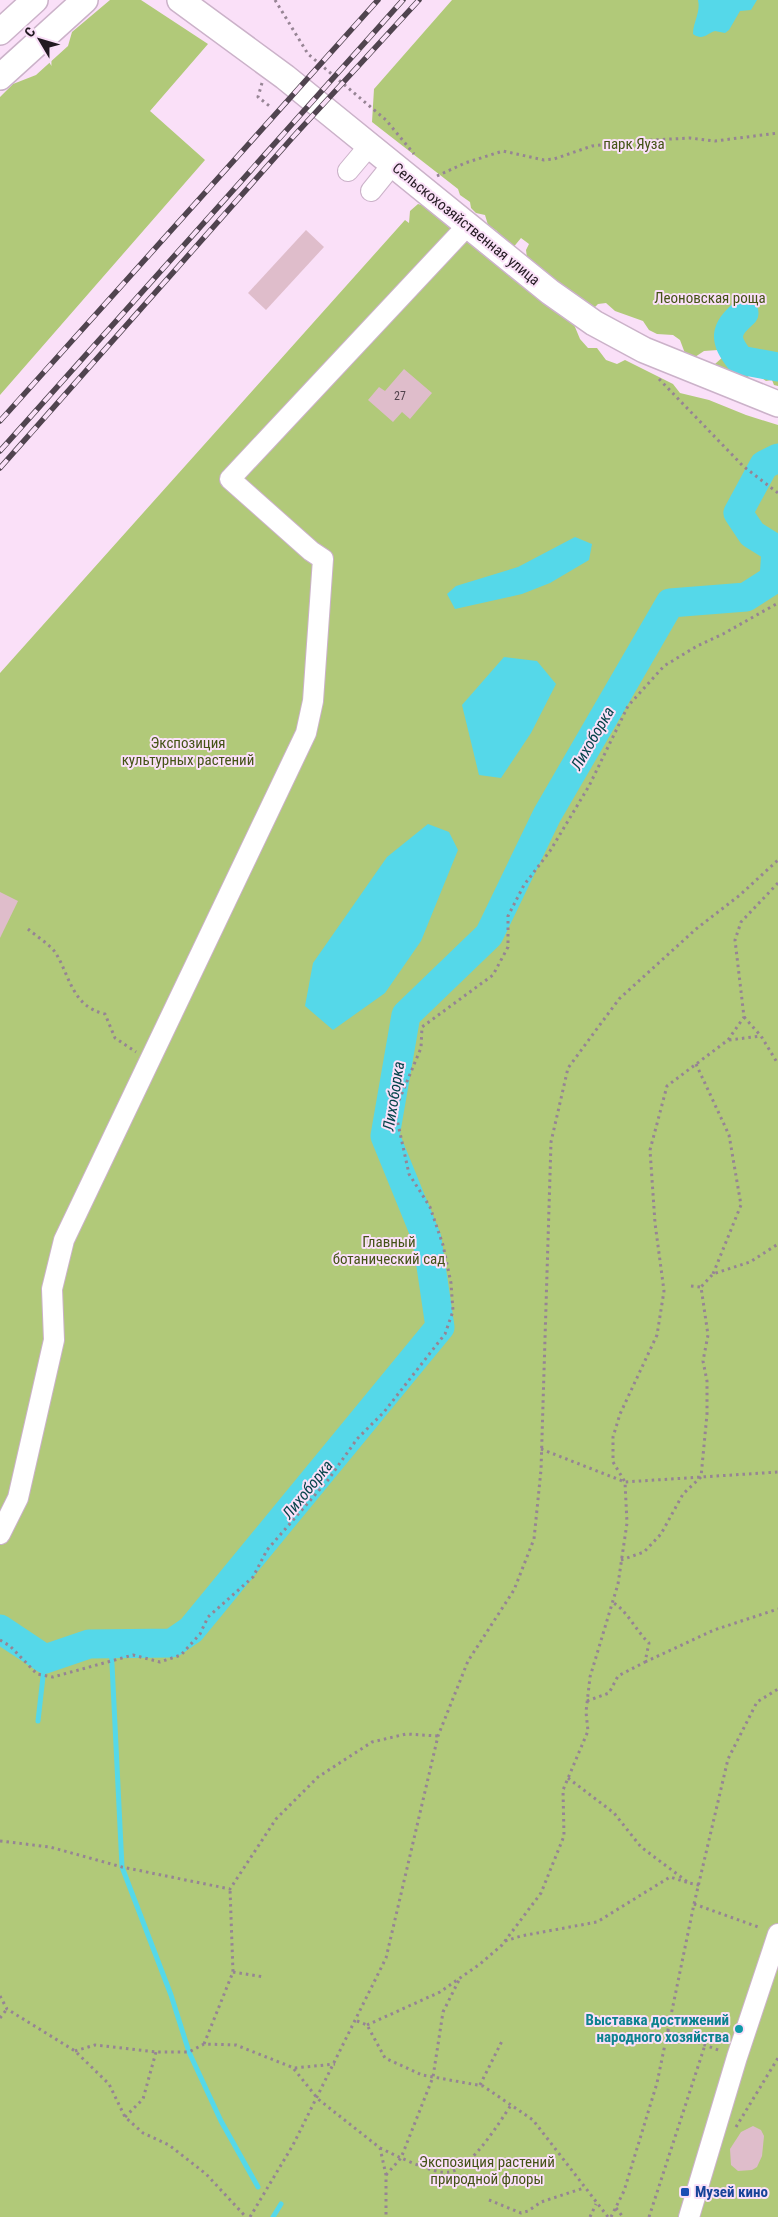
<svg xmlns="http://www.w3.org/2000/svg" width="778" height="2217" font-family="'Roboto Condensed',sans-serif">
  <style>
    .green { fill: #b1c979 }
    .water { fill: #55d8e9 }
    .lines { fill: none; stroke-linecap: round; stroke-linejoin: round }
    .stream { stroke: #55d8e9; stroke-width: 5 }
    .river { stroke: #55d8e9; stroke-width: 29 }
    .building { fill: #dfbdcb }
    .minor-casing { stroke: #cbb2c9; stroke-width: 22 }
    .major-casing { stroke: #cbb2c9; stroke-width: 28 }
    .path { stroke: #968494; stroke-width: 3; stroke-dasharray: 2.5 4; stroke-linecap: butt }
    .minor { stroke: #fff; stroke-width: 20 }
    .major { stroke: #fff; stroke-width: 25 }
    .rail-casing { stroke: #50444f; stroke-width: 5.5 }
    .rail { stroke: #fae0f8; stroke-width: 4; stroke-dasharray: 11; stroke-linecap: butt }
    .culture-dot { fill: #0f9aa8; stroke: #fae0f8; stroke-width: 2 }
    .transit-dot { fill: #1a4fb4; stroke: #fae0f8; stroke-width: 2 }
    .labels { text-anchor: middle; stroke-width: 4; stroke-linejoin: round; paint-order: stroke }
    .number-label { font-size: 12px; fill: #51424c }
    .park-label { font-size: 15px; fill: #445316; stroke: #fae0f8 }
    .street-label { font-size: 15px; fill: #221921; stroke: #fae0f8 }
    .culture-label { font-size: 15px; font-weight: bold; fill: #0d838f; stroke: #fae0f8; text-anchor: end }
    .transit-label { font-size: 15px; font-weight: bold; fill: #164399; stroke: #fae0f8; text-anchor: start }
    .water-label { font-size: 16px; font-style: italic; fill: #06444b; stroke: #fae0f8 }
  </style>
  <rect width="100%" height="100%" fill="#fae0f8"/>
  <!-- green -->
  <g class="green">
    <path d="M110,0H141L208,44L150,111L205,160L0,395V97L13,84L36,75L68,46L72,32Z"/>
    <path d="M452,0H778V386L774,385L772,380L766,381L754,373L744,379L742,375L744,368L739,367L733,375L716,370L715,364L724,356L718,350L704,351L692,359L686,356L680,340L673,335L657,334L649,330L643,321L615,311L606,303L598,304L593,309L561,290L527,258L526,250L529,244L521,238L512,249L499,238L497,231L488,225L485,215L476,213L471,208L470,202L460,195L458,189L372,122L374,89Z"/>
    <path d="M418,204L428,207L570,315L580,339L588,348H597L606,360L617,364L625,360L673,384L680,393L709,400L746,415L778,425V2217H0V673L405,220L409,223L410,211Z"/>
  </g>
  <!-- water -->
  <g class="water">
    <path d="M698,0H757L751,10L740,11L729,30L725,33L715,31C706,34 703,41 693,34C693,22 701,12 698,0Z"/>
    <path d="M575,537L592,544L589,560L550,583L522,594L455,609L447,594L456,586L518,567Z"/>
    <path d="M504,657L537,661L556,684L531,733L501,778L479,775L462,705Z"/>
    <path d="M428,824L449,832L458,850L421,941L385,993L333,1030L305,1006L313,963L387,857Z"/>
  </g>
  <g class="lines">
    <!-- stream -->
    <g class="stream">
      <path d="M111,1644L122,1867L171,1995L189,2052L221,2121L258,2187"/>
      <path d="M38,1721L45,1659"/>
      <path d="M273,2217L281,2204"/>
    </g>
    <!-- river -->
    <g class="river">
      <path d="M744,313C724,331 724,339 740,360L778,367"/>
      <path d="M0,1629L45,1659L89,1644L172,1643L191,1630L440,1327L427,1239L385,1136L406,1015L489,935L547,815L670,603L746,597L774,579L776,549L752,534L738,513L764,465L778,458"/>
    </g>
  </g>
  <!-- building -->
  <g class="building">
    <path d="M306,230L324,247L266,310L248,293Z"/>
    <path d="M404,369L432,393L410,419L402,412L393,422L368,400L379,387L385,391Z"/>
    <path d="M0,892L18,901L0,938Z"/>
    <path d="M753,2126L761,2130L764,2136L762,2156L757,2167L752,2170L738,2171L731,2165L730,2149L741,2132Z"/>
  </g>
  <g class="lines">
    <defs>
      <g id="minor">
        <path d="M348,171L369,146"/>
        <path d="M371,191L392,165"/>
        <path d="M0,1534L18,1498L54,1340L52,1289L64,1240L306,733L313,701L323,559L311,551L230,479L467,226"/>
        <path d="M689,2217L737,2057L778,1934"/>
      </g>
      <g id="major">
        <path d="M180,0L285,77L550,292L594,323L644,350L778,404"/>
        <path d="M0,32L35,0"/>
        <path d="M0,77L85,0"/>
      </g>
    </defs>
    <!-- minor casing -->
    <use href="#minor" class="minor-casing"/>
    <!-- major casing -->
    <use href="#major" class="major-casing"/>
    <!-- path -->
    <g class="path">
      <path d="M275,0L308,54L386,120L414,154"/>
      <path d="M262,83L258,97L272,108"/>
      <path d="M437,176L465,163L503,151L544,160L554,159L592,146L634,141L690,138L715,141L778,133"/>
      <path d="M659,379L743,466L778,493"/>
      <path d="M28,929C36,936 49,944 55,952C70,975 71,1006 105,1014L115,1038L136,1052"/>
      <path d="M744,1017L761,1036L778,1064"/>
      <path d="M729,1040L761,1036"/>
      <path d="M696,1064L729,1135L741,1205L713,1274"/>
      <path d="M691,1286L701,1287"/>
      <path d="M541,1449L625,1482L778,1472"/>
      <path d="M621,1560L644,1552L661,1534L683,1494L701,1477L707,1414V1381L703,1361L708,1335L701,1287L713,1274L750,1262L778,1244"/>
      <path d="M0,1640L10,1646L37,1674L53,1677L133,1655L160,1662L181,1655L200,1634L208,1617L253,1577L267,1550L328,1480L357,1439L384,1412L445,1334L453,1311L451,1283L443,1245L430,1207L409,1174L395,1110L421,1048L422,1027L493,975L508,947V916L524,885L550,851L589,786L628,706L664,666L697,646L723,634L778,603"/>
      <path d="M645,1662L714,1630L778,1609"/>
      <path d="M587,1701L609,1693L618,1676L645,1662L649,1643C636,1631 627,1610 612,1602"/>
      <path d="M568,1778L614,1813L641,1847L689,1883L699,1885"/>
      <path d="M0,1841L50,1847L122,1867L230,1889L276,1819L318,1777L372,1742L406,1734L438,1736"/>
      <path d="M694,1904L761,1928"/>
      <path d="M505,1941L521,1936L597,1922L670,1877L689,1883"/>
      <path d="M233,1972L264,1977"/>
      <path d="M0,1996L7,2009L75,2051L109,2084L125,2117L143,2133L169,2145L206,2174L246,2217"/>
      <path d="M0,2018L7,2009"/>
      <path d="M357,2021L367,2025L385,2058L422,2075L483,2086L533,2120L608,2217"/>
      <path d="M367,2025L440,1992L480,1964L502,1945L541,1893L564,1836L563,1790L588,1731L586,1712L590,1677L618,1584L627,1523L625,1482L613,1462V1437L620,1414L657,1335L664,1291L655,1223L650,1150L667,1086L728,1040L744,1017L735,940L741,922L778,883"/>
      <path d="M667,2031L721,2051"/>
      <path d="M204,2044L233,1972L230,1889"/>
      <path d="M75,2051L95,2045L156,2052H189L204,2044L236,2045L294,2068L335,2064"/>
      <path d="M294,2069L318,2099L380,2148L386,2175V2217"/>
      <path d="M480,2085L502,2041"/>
      <path d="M125,2117L143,2099L156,2052"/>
      <path d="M736,2127L778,2058"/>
      <path d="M380,2148C395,2155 434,2175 449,2172C471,2169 499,2123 511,2105"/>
      <path d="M386,2175L401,2158L433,2077L443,2012L459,1980"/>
      <path d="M489,2200L521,2213L528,2211L541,2202L584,2188"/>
      <path d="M616,2208L623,2217"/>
      <path d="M250,2217L293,2145L386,1958L438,1736L468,1661L514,1590L534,1539L541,1470L551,1142L568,1068L619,999L696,929L740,895L778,860"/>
      <path d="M590,2217L596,2204"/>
      <path d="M611,2217L624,2191L657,2083L694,1904L728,1759L757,1702L778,1689"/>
      <path d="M649,2217L705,2045"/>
    </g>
    <!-- minor -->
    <use href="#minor" class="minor"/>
    <!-- major -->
    <use href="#major" class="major"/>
    <defs>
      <g id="rail">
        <path d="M0,421L378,0"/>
        <path d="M0,451L403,0"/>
        <path d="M0,468L293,137L419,0"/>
      </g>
    </defs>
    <!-- rail casing -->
    <use href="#rail" class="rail-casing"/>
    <!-- rail -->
    <use href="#rail" class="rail"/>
  </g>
  <!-- markers -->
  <circle class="culture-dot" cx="739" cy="2029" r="5"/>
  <rect class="transit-dot" x="680" y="2187" width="10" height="10" rx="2.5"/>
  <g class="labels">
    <!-- number labels -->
    <g class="number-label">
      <text x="400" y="400">27</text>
    </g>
    <!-- park labels -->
    <g class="park-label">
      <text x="634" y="149">парк Яуза</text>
      <text x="710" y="303">Леоновская роща</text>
      <text x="188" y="748">Экспозиция<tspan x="188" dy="17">культурных растений</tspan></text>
      <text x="389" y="1247">Главный<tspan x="389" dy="17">ботанический сад</tspan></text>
      <text x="487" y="2167">Экспозиция растений<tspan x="487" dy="17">природной флоры</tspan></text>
    </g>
    <!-- street labels -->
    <g class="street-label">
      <text transform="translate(466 224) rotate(39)" y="5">Сельскохозяйственная улица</text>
    </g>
    <!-- culture labels -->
    <g class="culture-label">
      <text x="729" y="2025">Выставка достижений<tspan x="729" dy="17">народного хозяйства</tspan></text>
    </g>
    <!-- transit labels -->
    <g class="transit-label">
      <text x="695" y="2197">Музей кино</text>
    </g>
    <!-- water labels -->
    <g class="water-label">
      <text transform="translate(592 738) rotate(-60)" y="6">Лихоборка</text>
      <text transform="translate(393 1096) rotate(-81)" y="6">Лихоборка</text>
      <text transform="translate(307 1489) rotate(-51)" y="6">Лихоборка</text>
    </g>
  </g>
  <!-- north arrow -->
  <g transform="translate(40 40) rotate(308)" stroke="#fae0f8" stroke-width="4" paint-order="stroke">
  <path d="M0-4L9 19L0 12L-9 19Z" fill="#221921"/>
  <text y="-8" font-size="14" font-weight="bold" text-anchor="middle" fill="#221921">С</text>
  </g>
</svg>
